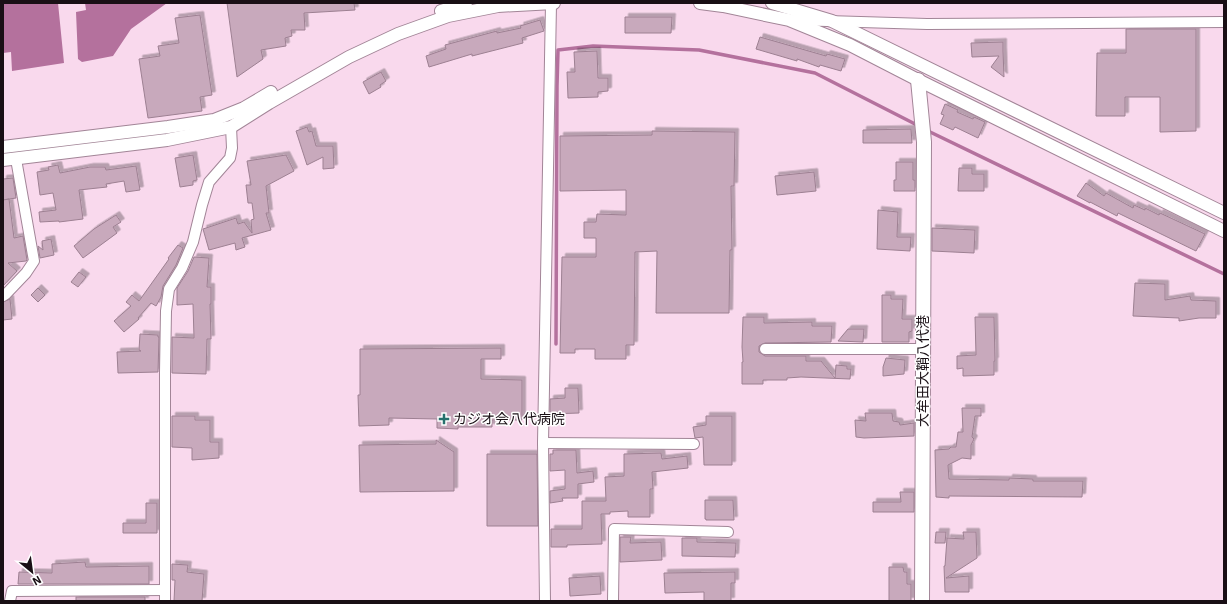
<svg xmlns="http://www.w3.org/2000/svg" width="1227" height="604" font-family="'IBM Plex Sans','Noto Sans JP',sans-serif">
  <style>
    .water { fill: #b4719d }
    .lines { fill: none; stroke-linecap: round; stroke-linejoin: round }
    .stream { stroke: #b4719d; stroke-width: 3.5 }
    .building { fill: #c8a9bc; stroke: #9d8092; filter: url(#shadow) }
    .minor-casing { stroke: #a28597; stroke-width: 12 }
    .tertiary-casing { stroke: #a28597; stroke-width: 14 }
    .secondary-casing { stroke: #a28597; stroke-width: 16 }
    .minor { stroke: #fff; stroke-width: 10 }
    .tertiary { stroke: #fff; stroke-width: 12 }
    .secondary { stroke: #fff; stroke-width: 14 }
    .poi-dot { fill: #26706c; stroke: #fff; stroke-width: 1.5 }
    .labels { text-anchor: middle; stroke-width: 3; stroke-linejoin: round; paint-order: stroke }
    .street-label { font-size: 14px; fill: #190f15; stroke: #fff }
    .poi-label { font-size: 14px; fill: #190f15; stroke: #fff; text-anchor: start }
  </style>
  <defs>
    <filter id="shadow"><feDropShadow dx="3.5" dy="-3.5" stdDeviation="0" flood-color="#0004"/></filter>
  </defs>
  <rect width="100%" height="100%" fill="#f9d9ed"/>
  <!-- water -->
  <g class="water">
    <path d="M3,3H58L64,63L12,71L11,52L3,53Z"/>
    <path d="M85,3H167L131,29L113,56L82,62L78,59L76,12L86,10Z"/>
  </g>
  <g class="lines">
    <!-- stream -->
    <g class="stream">
      <path d="M926,130L1224,274"/>
      <path d="M556,344L557,86L558,50L593,46L699,50L815,73L919,126"/>
    </g>
  </g>
  <!-- building -->
  <g class="building">
    <path d="M227,3H354L355,10L304,13L305,30H291L292,36L285,38L286,46L261,50L263,59L237,77Z"/>
    <path d="M200,15L212,95L200,97L202,111L148,118L139,59L160,56L158,46L179,43L175,18Z"/>
    <path d="M625,17H672L671,33H625Z"/>
    <path d="M540,20L544,31L522,38L523,43L472,56V54L429,67L426,56L446,49L445,45L497,31V33L521,28L520,26Z"/>
    <path d="M1126,29H1196V131L1160,132V97H1125V116H1096L1097,53H1126Z"/>
    <path d="M760,37L826,56L827,54L845,59L841,71L820,65L819,67L797,59V61L756,49Z"/>
    <path d="M1003,42V51L1004,77L991,67L999,56L972,57L971,43Z"/>
    <path d="M597,51L598,78H608V91L598,92V97L568,98L567,72H575L574,52Z"/>
    <path d="M381,72L386,81L380,85L381,87L369,94L363,82Z"/>
    <path d="M945,104L958,110L957,112L973,119L974,117L985,122L978,138L955,127L953,130L940,124L944,115L941,114Z"/>
    <path d="M307,127L309,132L312,131L316,146H333L334,168L323,169V157L307,165L296,131Z"/>
    <path d="M911,129L912,143H863V130Z"/>
    <path d="M652,131L735,132L734,186H731L732,250H730L729,313H656L657,251L635,252L634,345H626V359H595V349H575V353H560L562,257H596V238H584V222H596L597,214L626,215V190L560,191V136L652,135Z"/>
    <path d="M193,155L197,180L193,181V185L180,187L175,158Z"/>
    <path d="M286,155L294,171L266,186L269,213H266L271,230L242,238L245,247L236,250L235,243L209,250L203,229L236,218L238,224L244,222L252,233L251,220L254,219L252,203H248L246,185H251L247,161Z"/>
    <path d="M896,162H913V180H915V191H894V180H896Z"/>
    <path d="M58,165L60,173L90,167H105L106,170L136,166L140,190L126,192L124,181L106,184L107,187L79,190L83,219L59,222V221L40,222L39,212L56,210L53,193L40,195L37,172L49,170L48,167Z"/>
    <path d="M959,168H972V174H984V191H958Z"/>
    <path d="M814,172L816,191L777,195L775,176Z"/>
    <path d="M13,178L16,198L3,200V179Z"/>
    <path d="M1086,183L1104,196L1106,193L1133,208L1134,205L1145,210V208L1159,215L1160,213L1205,234L1196,251L1118,213L1117,216L1090,202V203L1077,196Z"/>
    <path d="M9,199L14,238L23,236L27,260L26,261L8,263L17,271L3,286V200Z"/>
    <path d="M878,210L898,212L897,237H911L910,251L877,249Z"/>
    <path d="M116,215L121,222L113,227L117,233L83,258L74,246L94,229Z"/>
    <path d="M932,228L975,230L974,253L932,251Z"/>
    <path d="M51,239L54,255L40,258L38,246L43,250L42,241Z"/>
    <path d="M178,245L183,248L176,265L163,286L161,297L156,306L151,303L138,318L139,319L124,332L114,321L131,306L126,302L132,295L139,301L169,259L168,258Z"/>
    <path d="M194,257L209,258L207,287H211V304H210L211,339H207L206,374L172,373V337L194,338L193,304L177,305V288L188,271Z"/>
    <path d="M79,272L86,277L78,287L71,282Z"/>
    <path d="M1135,283L1165,284V300L1190,296L1191,300L1216,301V318H1199L1179,321V318L1133,316Z"/>
    <path d="M38,288L45,295L38,302L31,295Z"/>
    <path d="M882,295H891V299H903L902,319H912V331L909,332V342H882Z"/>
    <path d="M10,299L12,319L3,320V302Z"/>
    <path d="M743,317H764V323L812,322V326H832L831,342L765,343L759,346V352L765,356H806V361H821L835,378L836,365L847,366V369H851L850,379L801,377L787,378V380H763V384H742V362H743L742,347Z"/>
    <path d="M975,317H994L995,361H994V375L963,376V368L957,369V356L976,355Z"/>
    <path d="M848,329H864L863,342L838,341Z"/>
    <path d="M140,334L158,335V337H159L158,372L118,373L117,352L141,351L139,350Z"/>
    <path d="M501,348V359H481V379L522,380V420H492V427H458V429L437,428V419L389,418V425L359,426L358,395H360V349Z"/>
    <path d="M886,358L905,360L904,374L883,376V367Z"/>
    <path d="M565,388H578L579,413L550,414V399L565,398Z"/>
    <path d="M962,408H981V416H975L972,437L974,439L971,445V459L962,458L948,465L949,479L1009,480V478L1033,479V481H1083L1082,497L949,496V498L936,497L935,450L949,449L951,447H956L958,432H963Z"/>
    <path d="M865,413H892L893,421L899,422L900,425L914,423V436L864,438L856,437L855,420L866,421Z"/>
    <path d="M172,416H195V420H210V442H219V458L192,460V448L172,447Z"/>
    <path d="M706,416H732V465H704L703,437L695,438L693,427L706,425Z"/>
    <path d="M436,440L454,452V491L360,492L359,445L436,444Z"/>
    <path d="M553,450H576L577,473L593,471L594,482L578,484V498H562L563,501L550,503V491L565,489V470L550,471V454H553Z"/>
    <path d="M661,453L662,459L687,456L688,468L652,472L653,489H650V517H628V511L610,512V514H601L602,544L567,545V547H551V529H582V501H606L605,477L624,476V454Z"/>
    <path d="M487,454H537L538,526H487Z"/>
    <path d="M900,492H914V512H873V502H901Z"/>
    <path d="M705,500H733L734,520H706V519H705Z"/>
    <path d="M146,503H157V533H123V523H146Z"/>
    <path d="M936,532H946L945,543H935Z"/>
    <path d="M963,532H976L977,558L946,578L969,576V592H945L944,566H945L947,538L964,539Z"/>
    <path d="M620,537H631L630,543L661,542L662,560L620,562Z"/>
    <path d="M682,538H697V542L736,543L735,557L682,556Z"/>
    <path d="M85,562L86,567L149,566V584H18L19,572L52,573V564Z"/>
    <path d="M172,564L188,565L187,572L204,574L202,601H174L175,580H172Z"/>
    <path d="M889,567H903L904,572H907V584H911V601H889Z"/>
    <path d="M735,572V583H731V601H704V592L665,593L664,573Z"/>
    <path d="M600,576L601,594L570,596L569,578Z"/>
    <rect x="76" y="597" width="69" height="4"/>
  </g>
  <g class="lines">
    <defs>
      <g id="minor">
        <path d="M794,20L927,24L1224,22"/>
        <path d="M3,296L6,294L26,273L34,261L16,159"/>
        <path d="M765,349H923"/>
        <path d="M543,443L694,444"/>
        <path d="M10,601L12,591L165,590"/>
        <path d="M165,601V372L166,311L169,289L182,268L193,242L202,205L209,182L230,158L232,148L231,127"/>
        <path d="M545,601L543,443L551,4"/>
        <path d="M613,601L614,529L728,532"/>
      </g>
      <g id="tertiary">
        <path d="M700,3L723,6L789,20L850,45L918,80L1224,231"/>
        <path d="M772,3L832,21L1224,213"/>
        <path d="M441,11L466,3"/>
        <path d="M3,147L168,127L214,120L244,108L271,92"/>
        <path d="M3,160L167,140L231,127L269,103L349,57L398,34L448,16L498,6L554,3"/>
      </g>
      <path id="secondary" d="M918,80L924,142L922,601"/>
    </defs>
    <!-- minor casing -->
    <use href="#minor" class="minor-casing"/>
    <!-- tertiary casing -->
    <use href="#tertiary" class="tertiary-casing"/>
    <!-- secondary casing -->
    <use href="#secondary" class="secondary-casing"/>
    <!-- minor -->
    <use href="#minor" class="minor"/>
    <!-- tertiary -->
    <use href="#tertiary" class="tertiary"/>
    <!-- secondary -->
    <use href="#secondary" class="secondary"/>
  </g>
  <!-- markers -->
  <path class="poi-dot" d="M442 413h4v4h4v4h-4v4h-4v-4h-4v-4h4z"/>
  <g class="labels">
    <!-- street labels -->
    <g class="street-label">
      <text transform="translate(923 371) rotate(-90)" y="5">大牟田大鞘八代港</text>
    </g>
    <!-- poi labels -->
    <g class="poi-label">
      <text x="453" y="424">カジオ会八代病院</text>
    </g>
  </g>
  <!-- border -->
  <rect width="1227" height="604" fill="none" stroke="#190f15" stroke-width="8"/>
  <!-- north arrow -->
  <g transform="translate(32 572) rotate(151)" stroke="#ffffff" stroke-width="3" paint-order="stroke">
  <path d="M0-3L7 15L0 10L-7 15Z" fill="#190f15"/>
  <text y="-6" font-size="11" font-weight="bold" text-anchor="middle" fill="#190f15">N</text>
  </g>
</svg>
